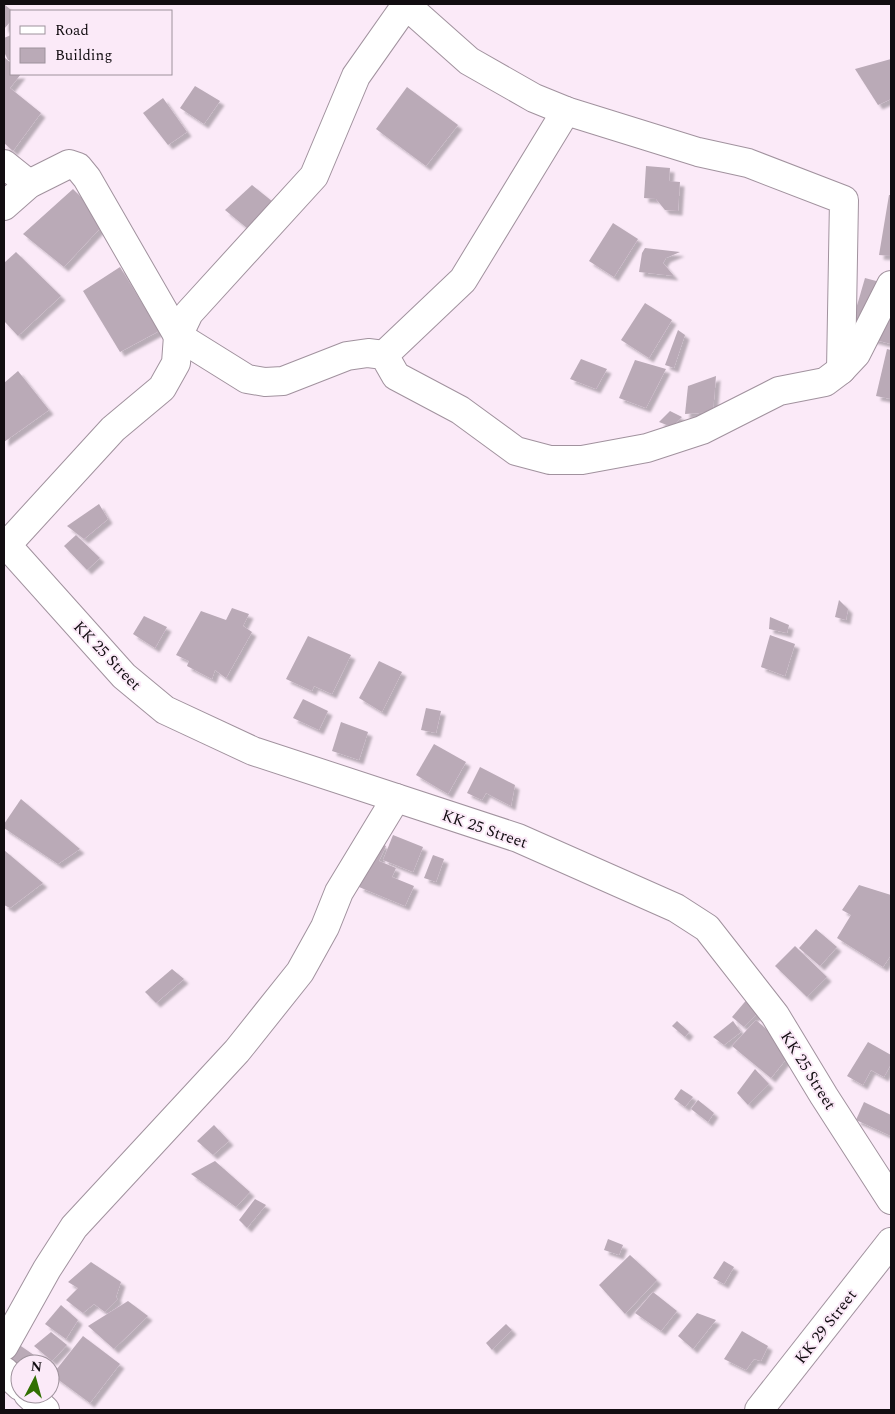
<svg xmlns="http://www.w3.org/2000/svg" width="895" height="1414" font-family="Spectral,serif">
  <style>
    .building { fill: #baaab7; filter: url(#shadow) }
    .lines { fill: none; stroke-linecap: round; stroke-linejoin: round }
    .minor-casing { stroke: #a1929e; stroke-width: 30 }
    .minor { stroke: #fff; stroke-width: 28 }
    .labels { text-anchor: middle; stroke-width: 4; stroke-linejoin: round; paint-order: stroke }
    .street-label { font-size: 16px; fill: #120d11; stroke: #fbeaf8 }
  </style>
  <defs>
    <filter id="shadow"><feDropShadow dx="4.5" dy="4.5" stdDeviation="1" flood-color="#0004"/></filter>
  </defs>
  <rect width="100%" height="100%" fill="#fbeaf8"/>
  <!-- building -->
  <g class="building">
    <path d="M4,4L11,10V21L4,29Z"/>
    <path d="M11,35V60H8L4,52V38Z"/>
    <path d="M4,57L11,63V74H21L10,88L41,113L13,151L4,143Z"/>
    <path d="M891,59V99L878,105L855,69Z"/>
    <path d="M195,86L220,101L204,124L180,108Z"/>
    <path d="M407,87L458,125L426,166L376,129Z"/>
    <path d="M163,98L187,132L168,145L143,113Z"/>
    <path d="M646,166L670,168L669,181L680,182L678,211L665,210L656,199L644,198Z"/>
    <path d="M252,185L278,206L253,233L225,210Z"/>
    <path d="M73,189L106,222L64,267L23,234Z"/>
    <path d="M889,195H891V256L879,255Z"/>
    <path d="M613,223L638,239L614,277L589,261Z"/>
    <path d="M645,248L680,252L666,258L663,263L674,276L639,272L642,253Z"/>
    <path d="M16,252L61,296L18,336L4,321V263Z"/>
    <path d="M120,267L159,331L120,352L83,291Z"/>
    <path d="M865,278L891,285V344L849,333Z"/>
    <path d="M645,303L672,320L649,358L621,340Z"/>
    <path d="M678,330L685,335L674,368L665,365Z"/>
    <path d="M887,349L891,350V399L876,396Z"/>
    <path d="M581,359L607,369L596,389L570,379Z"/>
    <path d="M635,360L666,369L646,408L619,398Z"/>
    <path d="M18,371L49,410L4,442V383Z"/>
    <path d="M716,376L713,412L685,414L688,386Z"/>
    <path d="M670,411L682,417L672,427L659,422Z"/>
    <path d="M99,504L108,519L84,539L67,526Z"/>
    <path d="M76,535L100,558L87,570L64,546Z"/>
    <path d="M839,600L848,609L846,620L835,617Z"/>
    <path d="M232,608L249,614L243,626L252,632L226,678L215,670L212,679L187,666L189,661L176,655L201,611L226,620Z"/>
    <path d="M144,616L167,627L155,648L133,634Z"/>
    <path d="M770,617L789,625L787,633L769,629Z"/>
    <path d="M770,635L795,644L785,676L761,667Z"/>
    <path d="M308,636L351,655L332,694L314,686L312,691L286,679Z"/>
    <path d="M379,661L402,672L382,712L359,698Z"/>
    <path d="M303,699L328,711L319,730L293,718Z"/>
    <path d="M426,708L441,711L436,733L421,730Z"/>
    <path d="M341,722L368,732L359,760L332,751Z"/>
    <path d="M434,744L466,762L448,794L416,775Z"/>
    <path d="M480,767L515,785L511,806L486,793L482,800L467,793Z"/>
    <path d="M21,799L80,849L58,864L4,828V824Z"/>
    <path d="M393,835L423,847L413,872L383,860Z"/>
    <path d="M378,842L386,846L379,861L396,868L392,877L414,886L405,906L359,887Z"/>
    <path d="M4,850L43,883L10,908L4,905Z"/>
    <path d="M433,855L444,859L436,882L424,878Z"/>
    <path d="M859,885L891,895V955L883,967L837,938L851,915L842,910Z"/>
    <path d="M816,929L837,947L820,966L799,948Z"/>
    <path d="M795,946L827,977L807,997L775,966Z"/>
    <path d="M172,969L184,979L156,1003L145,992Z"/>
    <path d="M749,997L762,1009L744,1027L732,1017Z"/>
    <path d="M756,1020L792,1052L771,1078L732,1046Z"/>
    <path d="M677,1021L689,1032L685,1037L672,1026Z"/>
    <path d="M733,1021L741,1032L724,1045L713,1037Z"/>
    <path d="M868,1042L891,1055V1064L884,1077L871,1070L863,1085L847,1076Z"/>
    <path d="M755,1069L769,1084L748,1105L737,1093Z"/>
    <path d="M681,1089L693,1097L685,1107L674,1099Z"/>
    <path d="M698,1100L714,1113L708,1122L691,1109Z"/>
    <path d="M864,1102L891,1115V1136L856,1120Z"/>
    <path d="M214,1125L229,1141L213,1155L197,1141Z"/>
    <path d="M215,1161L250,1192L236,1207L191,1174Z"/>
    <path d="M255,1199L266,1205L247,1228L239,1220Z"/>
    <path d="M608,1239L623,1245L619,1255L604,1250Z"/>
    <path d="M630,1255L657,1280L625,1314L599,1285Z"/>
    <path d="M724,1261L734,1267L724,1284L713,1278Z"/>
    <path d="M91,1262L121,1282L116,1297L118,1299L105,1312L94,1304L83,1313L66,1300L78,1288L68,1282Z"/>
    <path d="M653,1292L677,1311L661,1331L635,1313Z"/>
    <path d="M128,1301L148,1316L114,1349L88,1326Z"/>
    <path d="M61,1305L78,1320L66,1339L45,1324Z"/>
    <path d="M697,1313L716,1320L693,1349L678,1336Z"/>
    <path d="M506,1324L512,1330L492,1350L486,1343Z"/>
    <path d="M742,1331L768,1346L761,1361L754,1359L746,1370L724,1359Z"/>
    <path d="M51,1332L67,1345L52,1361L34,1346Z"/>
    <path d="M83,1336L120,1364L90,1403L52,1375Z"/>
    <path d="M15,1342L47,1364H20V1369L4,1358Z"/>
  </g>
  <g class="lines">
    <defs>
      <g id="minor">
        <path d="M4,164L29,184"/>
        <path d="M4,206L29,184L69,164L78,167L87,178L178,336L247,379L265,382L283,381L347,356L368,353L384,355L396,376L460,410L516,451L550,460H582L647,448L702,430L779,391L825,382L841,370L856,354L891,285"/>
        <path d="M384,355L463,280L566,111"/>
        <path d="M4,542L124,676L165,710L253,751L518,838L676,908L707,928L775,1015L824,1096L891,1200"/>
        <path d="M4,548L113,429L162,388L176,363L178,336L189,313L314,176L356,76L406,5L469,61L534,98L566,111L698,152L748,163L844,200L841,370"/>
        <path d="M4,1346L47,1269L74,1227L237,1051L300,972L325,927L339,892L396,798"/>
        <path d="M4,1371L20,1386"/>
        <path d="M28,1394L45,1410"/>
        <path d="M759,1410L891,1242"/>
      </g>
    </defs>
    <!-- minor casing -->
    <use href="#minor" class="minor-casing"/>
    <!-- minor -->
    <use href="#minor" class="minor"/>
  </g>
  <g class="labels">
    <!-- street labels -->
    <g class="street-label">
      <text transform="translate(108 655) rotate(46)" y="6">KK 25 Street</text>
      <text transform="translate(485 828) rotate(19)" y="6">KK 25 Street</text>
      <text transform="translate(809 1070) rotate(58)" y="6">KK 25 Street</text>
      <text transform="translate(825 1326) rotate(-52)" y="6">KK 29 Street</text>
    </g>
  </g>
  <!-- border -->
  <rect width="895" height="1414" fill="none" stroke="#120d11" stroke-width="10"/>
  <!-- legend -->
  <rect x="10" y="10" width="162" height="65" fill="#fbeaf8" stroke="#9e929c"/>
  <rect x="20" y="26" width="25" height="8" fill="#ffffff" stroke="#9e929c"/>
  <text x="55" y="35" font-size="15" fill="#120d11">Road</text>
  <rect x="20" y="48" width="25" height="15" fill="#baaab7" stroke="#9e929c"/>
  <text x="55" y="60" font-size="15" fill="#120d11">Building</text>
  <!-- north arrow -->
  <g transform="translate(35 1379) rotate(6)"><circle r="24" fill="#fbeaf8" stroke="#9e929c"/>
  <path d="M0-4L9 19L0 12L-9 19Z" fill="#316f01"/>
  <text y="-8" font-size="14" font-weight="bold" text-anchor="middle" fill="#120d11">N</text>
  </g>
</svg>
